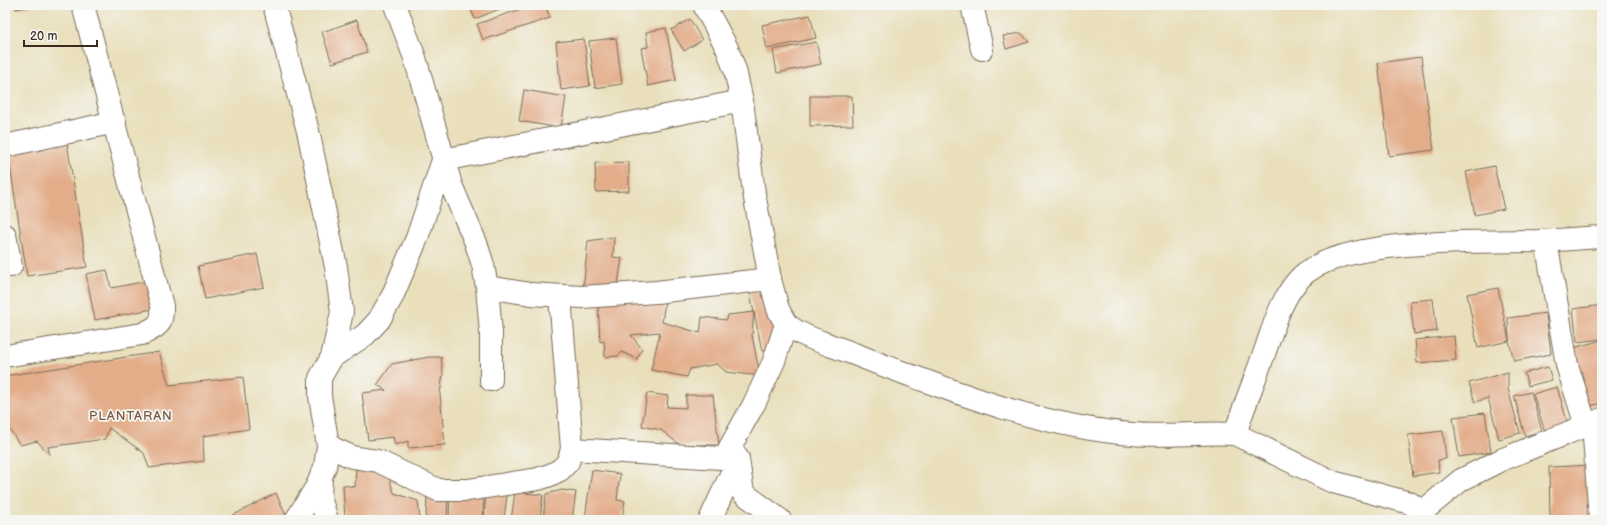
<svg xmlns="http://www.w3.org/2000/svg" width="1607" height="525" font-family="'Balsamiq Sans',sans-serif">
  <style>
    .building { fill: #e3ad8a }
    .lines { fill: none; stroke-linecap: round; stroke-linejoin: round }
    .minor-casing { stroke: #786955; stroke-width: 24 }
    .minor { stroke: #fff; stroke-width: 22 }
    .labels { text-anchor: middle; stroke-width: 3.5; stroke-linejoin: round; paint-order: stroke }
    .quarter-label { font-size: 13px; letter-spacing: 1px; fill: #765844; stroke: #f6f6f2 }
  </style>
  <rect width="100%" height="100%" fill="#f6f6f2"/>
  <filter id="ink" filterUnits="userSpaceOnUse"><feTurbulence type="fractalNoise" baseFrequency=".025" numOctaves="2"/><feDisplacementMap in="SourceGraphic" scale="8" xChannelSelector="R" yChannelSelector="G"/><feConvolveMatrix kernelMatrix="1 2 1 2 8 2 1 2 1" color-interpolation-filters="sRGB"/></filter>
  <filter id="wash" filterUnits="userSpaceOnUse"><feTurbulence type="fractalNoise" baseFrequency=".012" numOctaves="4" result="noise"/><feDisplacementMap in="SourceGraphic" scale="16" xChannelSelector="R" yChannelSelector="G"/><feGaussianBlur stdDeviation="0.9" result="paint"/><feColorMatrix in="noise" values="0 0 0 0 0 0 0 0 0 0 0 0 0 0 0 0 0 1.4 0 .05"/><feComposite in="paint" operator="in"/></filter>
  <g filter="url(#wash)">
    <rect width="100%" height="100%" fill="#e9dfbb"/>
    <g id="blocks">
      <!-- building -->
      <g class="building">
        <path d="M15,5H31V6L16,9Z"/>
        <path d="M469,5H509L475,19Z"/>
        <path d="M520,5H545L550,18L483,40L477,24L521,9Z"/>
        <path d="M810,15L816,38L767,49L762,25Z"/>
        <path d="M690,19L702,40L684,51L671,30Z"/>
        <path d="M357,20L367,52L332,63L322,32Z"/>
        <path d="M666,28L676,80L648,86L641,48L648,47L646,32Z"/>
        <path d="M1021,33L1029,42L1006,49L1003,36Z"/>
        <path d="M616,38L622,84L595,88L589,41Z"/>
        <path d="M584,39L590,86L561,90L556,42Z"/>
        <path d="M816,42L821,64L777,73L773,50Z"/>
        <path d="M1421,57L1434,150L1389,156L1378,63Z"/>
        <path d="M524,90L566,97L561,128L519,121Z"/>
        <path d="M810,96H852L853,125L810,126Z"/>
        <path d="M67,143L87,267L27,276L8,152Z"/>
        <path d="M629,162V191L596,192L595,163Z"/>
        <path d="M1494,166L1504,209L1475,215L1466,172Z"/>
        <path d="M614,237L613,257L622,258L617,290L583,291L588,241Z"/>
        <path d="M257,254L264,287L205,299L198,266Z"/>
        <path d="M107,270L111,288L153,280L158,308L95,320L86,274Z"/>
        <path d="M1498,288L1509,341L1478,348L1467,294Z"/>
        <path d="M768,290L781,325L773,350L762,351L750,293Z"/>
        <path d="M666,295L662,322L700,333L702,317L727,320L728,315L754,312L752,335L760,376L726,372L717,364L690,369L687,377L651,370L660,332L631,335L642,349L637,359L622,352L618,356L605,357L604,341L600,342L598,301Z"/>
        <path d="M1433,299L1437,331L1414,334L1410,301Z"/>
        <path d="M1602,305V339L1577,342L1573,309Z"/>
        <path d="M1546,313L1551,354L1514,361L1509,341L1508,318Z"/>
        <path d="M1454,336L1456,360L1417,363L1415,340Z"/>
        <path d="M1602,340V403L1585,407L1573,348Z"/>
        <path d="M159,352L169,385L243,377L249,429L203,436L204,461L149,468L144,453L109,428L105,439L48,447L50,455L37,441L20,445L8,427H5V376Z"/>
        <path d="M429,357H441L443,374L440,394L445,445L408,448V441L395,445L393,437L368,440L362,393L386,390L377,385L392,364Z"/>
        <path d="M1548,367L1552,380L1528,386L1524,373Z"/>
        <path d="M1508,372V389L1520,433L1499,439L1488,398L1475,402L1469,383Z"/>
        <path d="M1557,387L1569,428L1546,435L1533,394Z"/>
        <path d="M1531,392L1542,431L1525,436L1514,396Z"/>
        <path d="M647,393L668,396L667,407L686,408V395H713L719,445H680L661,430L642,426Z"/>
        <path d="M1485,413L1491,452L1459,457L1453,417Z"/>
        <path d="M1443,431L1446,459L1438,460L1439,472L1413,476L1408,435Z"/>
        <path d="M356,465H385L394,493L418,501L420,520H345L343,485L355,487Z"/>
        <path d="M1593,465L1594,518L1550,519L1549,467Z"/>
        <path d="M592,470L620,474L617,500L625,501L622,520H601L585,518Z"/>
        <path d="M562,490L576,492L572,520H543L546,494Z"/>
        <path d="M515,492L543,495L540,520H511Z"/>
        <path d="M276,493L288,520H224Z"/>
        <path d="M486,493L507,495L504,520H484Z"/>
        <path d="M427,494L448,495L447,520H426Z"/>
        <path d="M450,494L484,495L483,520H449Z"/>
      </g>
    </g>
  </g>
  <g filter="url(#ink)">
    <use href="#blocks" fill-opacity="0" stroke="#786955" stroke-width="1"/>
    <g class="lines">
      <defs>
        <g id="minor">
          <path d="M274,5L309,135L336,267L342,312L332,357L320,378V396L328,446L325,467L317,486L296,520"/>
          <path d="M395,5L415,58L451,185L476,243L483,265L487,287L491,333V380"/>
          <path d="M704,5L727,48L735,70L742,101L754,193L770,279L778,309L786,324L774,361L754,404L730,447L738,459L743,493L780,520"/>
          <path d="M972,5L982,49"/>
          <path d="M5,146L115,122"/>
          <path d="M5,235L11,266"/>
          <path d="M1546,241L1567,365L1586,426"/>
          <path d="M487,287L531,294L582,297L656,292L770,279"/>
          <path d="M786,324C802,336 814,339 832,346C848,351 864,358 880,364C962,395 1044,427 1132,434C1167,437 1201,432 1235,434"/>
          <path d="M5,356L142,334C158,327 163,324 162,306L83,5"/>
          <path d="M332,357L365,335L379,320L392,297L417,238L443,160L742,101"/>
          <path d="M1593,423L1600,520"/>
          <path d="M328,446L352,457L378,461L438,490H468L538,479L550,475L560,470L568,462L572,449L560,296"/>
          <path d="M572,449L738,459L710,520"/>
          <path d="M321,478L320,497L327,520"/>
          <path d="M1422,512L1461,480L1501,460L1602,419"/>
          <path d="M1425,520L1422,512L1410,503L1333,482L1235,434C1244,406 1255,379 1265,351C1274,326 1281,298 1300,278C1339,237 1482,242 1538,241C1560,240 1581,238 1602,237"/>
        </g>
      </defs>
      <!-- minor casing -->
      <use href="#minor" class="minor-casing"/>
      <!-- minor -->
      <use href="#minor" class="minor"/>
    </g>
  </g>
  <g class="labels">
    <!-- quarter labels -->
    <g class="quarter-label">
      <text x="131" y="420">PLANTARAN</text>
    </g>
  </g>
  <!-- margin -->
  <rect width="1607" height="525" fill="none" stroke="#f6f6f2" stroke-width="20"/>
  <!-- scale -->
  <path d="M24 40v6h73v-6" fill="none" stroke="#3b2a1e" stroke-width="2"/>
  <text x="30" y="40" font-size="12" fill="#3b2a1e" stroke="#f6f6f2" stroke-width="3" paint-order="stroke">20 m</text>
</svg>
